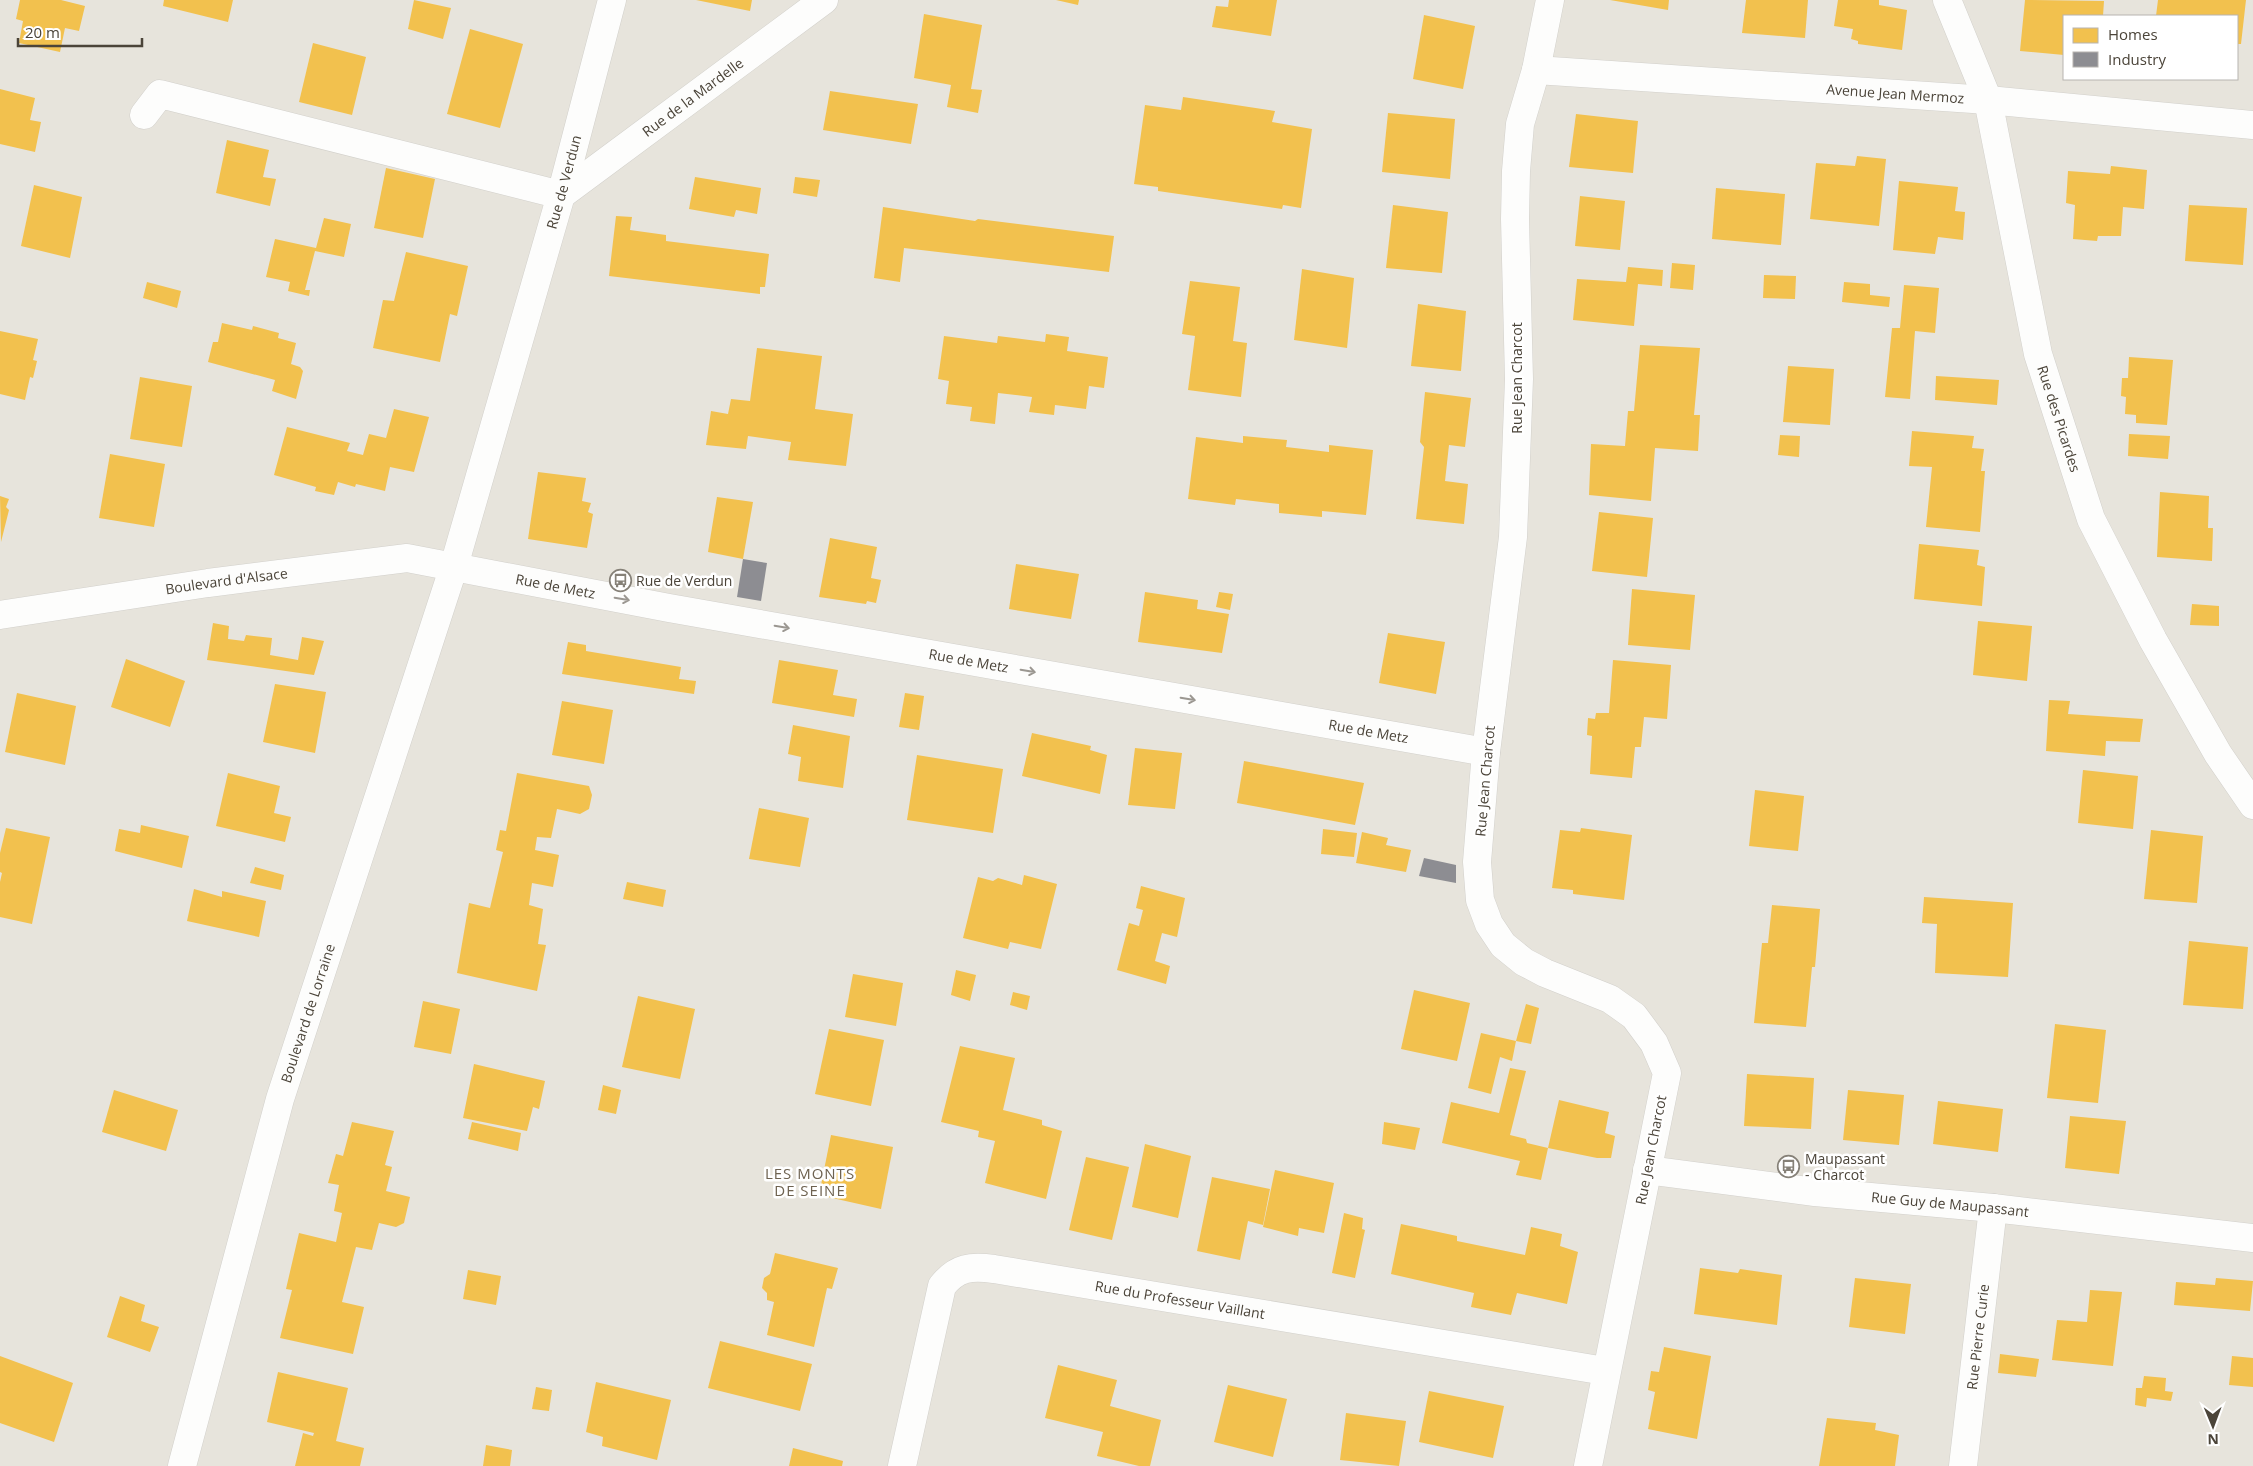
<svg xmlns="http://www.w3.org/2000/svg" width="2253" height="1466" font-family="'Open Sans',sans-serif">
  <style>
    .residential { fill: #e7e4dc; fill-rule: evenodd }
    .homes { fill: #f2c14e }
    .industry { fill: #8d8d92 }
    .lines { fill: none; stroke-linecap: round; stroke-linejoin: round }
    .minor-casing { stroke: #d2d0cb; stroke-width: 29 }
    .minor { stroke: #fdfdfc; stroke-width: 28 }
    .oneway { stroke: #9b9791 }
    .labels { text-anchor: middle; stroke-width: 5; stroke-linejoin: round; paint-order: stroke }
    .street-label { font-size: 14px; fill: #4b4439; stroke: #fff }
    .poi-label { font-size: 14px; fill: #4b4439; stroke: #fff; text-anchor: start }
    .neighbourhood-label { font-size: 15px; letter-spacing: 1px; fill: #6e6250; stroke: #fff }
  </style>
  <rect width="100%" height="100%" fill="#f4f2ee"/>
  <!-- residential -->
  <path class="residential" d="M0,0H2253V1466H0ZM2064,16H2237V79H2064Z"/>
  <!-- homes -->
  <g class="homes">
    <path d="M20,0H61L85,6L79,31L65,28L60,52L19,43L23,21L16,19Z"/>
    <path d="M164,0H233L228,22L163,6Z"/>
    <path d="M414,0L451,8L443,39L408,29Z"/>
    <path d="M696,0H752L750,11Z"/>
    <path d="M1056,0H1079L1078,5Z"/>
    <path d="M1229,0H1277L1271,36L1212,27L1216,6L1228,7Z"/>
    <path d="M1610,0H1669L1668,10Z"/>
    <path d="M1746,0H1808L1805,38L1742,33Z"/>
    <path d="M1838,0H1879V5L1907,10L1902,50L1858,44V41L1851,39L1853,29L1834,26Z"/>
    <path d="M2025,0L2104,1L2103,16H2064V55L2020,51Z"/>
    <path d="M2158,0H2246L2241,44H2237V16H2156Z"/>
    <path d="M924,14L982,25L971,89L982,90L978,113L947,107L951,85L914,78Z"/>
    <path d="M1424,15L1475,26L1463,89L1413,79Z"/>
    <path d="M470,29L523,44L500,128L447,114Z"/>
    <path d="M313,43L366,57L352,115L299,102Z"/>
    <path d="M0,89L35,98L30,120L41,122L35,152L0,144Z"/>
    <path d="M830,91L918,104L911,144L823,130Z"/>
    <path d="M1183,97L1275,111L1272,122L1312,129L1301,208L1283,205L1282,209L1158,191V187L1134,184L1145,105L1181,110Z"/>
    <path d="M1388,113L1455,119L1450,179L1382,172Z"/>
    <path d="M1576,114L1638,121L1633,173L1569,167Z"/>
    <path d="M227,140L269,150L263,177L276,179L270,206L216,193Z"/>
    <path d="M1857,156L1886,159L1879,226L1810,219L1816,163L1855,166Z"/>
    <path d="M2111,166L2147,170L2144,209L2123,207L2121,236H2098L2097,241L2073,239L2075,205L2066,203L2068,171L2110,174Z"/>
    <path d="M386,168L435,179L423,238L374,228Z"/>
    <path d="M695,177L761,188L757,214L736,210L734,217L689,209Z"/>
    <path d="M795,177L820,180L817,197L793,193Z"/>
    <path d="M1899,181L1958,187L1955,211L1965,212L1963,240L1938,237L1935,254L1893,250Z"/>
    <path d="M34,185L82,197L70,258L21,246Z"/>
    <path d="M1716,188L1785,194L1781,245L1712,239Z"/>
    <path d="M1580,196L1625,201L1620,250L1575,246Z"/>
    <path d="M1393,205L1448,212L1442,273L1386,268Z"/>
    <path d="M2189,205L2247,208L2243,265L2185,261Z"/>
    <path d="M883,207L975,221L978,219L1114,236L1109,272L904,248L900,282L874,278Z"/>
    <path d="M616,216L632,217L630,230L666,235V241L769,254L765,287H760V294L609,276Z"/>
    <path d="M324,218L351,224L344,257L315,251L305,290H310L309,296L288,291L290,282L266,277L275,239L316,248Z"/>
    <path d="M406,252L468,266L457,316L450,314L440,362L373,348L383,300L394,301Z"/>
    <path d="M1672,263L1695,265L1693,290L1670,288Z"/>
    <path d="M1628,267L1663,270L1662,286L1638,284L1634,326L1573,320L1577,279L1626,282Z"/>
    <path d="M1302,269L1354,278L1347,348L1294,340Z"/>
    <path d="M1764,275L1796,276L1795,299L1763,298Z"/>
    <path d="M1190,281L1240,287L1233,341L1247,343L1241,397L1188,390L1195,336L1182,334Z"/>
    <path d="M147,282L181,291L177,308L143,298Z"/>
    <path d="M1844,282L1870,284V295L1890,297L1889,307L1842,302Z"/>
    <path d="M1904,285L1939,288L1935,333L1915,331L1910,399L1885,397L1892,328H1900Z"/>
    <path d="M1418,304L1466,311L1461,371L1411,366Z"/>
    <path d="M222,323L252,330L253,326L279,333L278,338L296,343L291,364L300,367L303,371L296,399L272,391L275,380L208,362L213,342H218Z"/>
    <path d="M0,331L38,339L33,360L37,361L33,378L30,377L25,400L0,394Z"/>
    <path d="M1046,334L1069,337L1067,351L1108,357L1104,388L1089,386L1086,409L1055,405L1054,415L1029,412L1032,397L998,393L995,424L970,421L972,407L946,404L949,381L938,379L944,336L997,343L998,336L1045,342Z"/>
    <path d="M1640,345L1700,348L1694,415H1700L1698,451L1655,448L1651,501L1589,495L1591,444L1625,446L1628,411H1634Z"/>
    <path d="M757,348L822,356L815,409L853,414L846,466L788,460L791,442L748,436L746,449L706,445L711,411L728,414L731,399L750,401Z"/>
    <path d="M2129,357L2173,360L2167,425L2136,423V415L2125,414L2126,397L2121,396L2122,378H2128Z"/>
    <path d="M1788,366L1834,369L1830,425L1783,422Z"/>
    <path d="M1936,376L1999,380L1997,405L1935,400Z"/>
    <path d="M140,377L192,386L182,447L130,439Z"/>
    <path d="M1425,392L1471,398L1465,447L1449,445L1445,481L1468,484L1464,524L1416,519L1424,447L1420,442Z"/>
    <path d="M394,409L429,417L414,472L390,467L385,491L356,484L355,487L338,482L334,495L315,491L316,487L274,475L287,427L350,443L347,451L363,455L369,434L386,438Z"/>
    <path d="M1912,431L1974,436L1972,448L1984,449L1981,471H1985L1980,532L1926,527L1932,467L1909,466Z"/>
    <path d="M2129,434L2170,436L2168,459L2128,456Z"/>
    <path d="M1780,435L1800,436L1799,457L1778,455Z"/>
    <path d="M1243,436L1287,440L1286,447L1329,452V445L1373,450L1366,515L1322,511V517L1279,513V504L1236,499L1235,505L1188,499L1196,437L1243,443Z"/>
    <path d="M110,454L165,464L154,527L99,518Z"/>
    <path d="M538,472L586,478L582,501L591,503L588,512L593,514L587,548L528,539Z"/>
    <path d="M2160,492L2209,496L2208,528H2213L2212,561L2157,557Z"/>
    <path d="M0,496L9,499L6,507L9,510L1,542Z"/>
    <path d="M717,497L753,502L743,559L708,552Z"/>
    <path d="M1599,512L1653,518L1647,577L1592,571Z"/>
    <path d="M830,538L877,547L871,578L881,580L876,603L867,601L866,604L819,597Z"/>
    <path d="M1919,544L1979,550L1977,565L1985,567L1982,606L1914,599Z"/>
    <path d="M1016,564L1079,574L1071,619L1009,609Z"/>
    <path d="M1632,589L1695,595L1690,650L1628,645Z"/>
    <path d="M1145,592L1198,600L1197,609L1229,614L1222,653L1138,642Z"/>
    <path d="M1219,592L1233,594L1230,610L1216,607Z"/>
    <path d="M2192,604L2219,606V626L2190,625Z"/>
    <path d="M1978,621L2032,626L2027,681L1973,675Z"/>
    <path d="M213,623L229,626L228,639L244,641L246,635L272,638L270,655L298,660L302,637L324,641L314,675L207,660Z"/>
    <path d="M1388,633L1445,642L1436,694L1379,683Z"/>
    <path d="M568,642L586,645V651L681,667L679,679L696,681L694,694L562,674Z"/>
    <path d="M126,659L185,681L170,727L111,707Z"/>
    <path d="M779,660L838,670L833,695L857,699L854,717L772,703Z"/>
    <path d="M1613,660L1671,665L1667,719L1644,717L1641,747H1635L1632,778L1590,774L1592,736L1587,735L1588,718L1595,719L1596,713H1609Z"/>
    <path d="M275,684L326,692L315,753L263,742Z"/>
    <path d="M17,693L76,706L65,765L5,752Z"/>
    <path d="M905,693L924,696L919,730L899,727Z"/>
    <path d="M2049,700L2070,701L2068,714L2143,719L2140,742L2106,741L2105,756L2046,751Z"/>
    <path d="M562,701L613,710L604,764L552,755Z"/>
    <path d="M793,725L850,736L843,788L798,781L801,757L788,754Z"/>
    <path d="M1032,733L1091,746L1090,750L1107,755L1100,794L1022,776Z"/>
    <path d="M1135,748L1182,753L1175,809L1128,805Z"/>
    <path d="M917,755L1003,769L993,833L907,820Z"/>
    <path d="M1244,761L1364,783L1355,825L1237,803Z"/>
    <path d="M2083,770L2138,776L2133,829L2078,823Z"/>
    <path d="M228,773L280,786L274,813L291,817L285,842L216,826Z"/>
    <path d="M517,773L589,786L592,795L589,809L580,814L557,809L551,838L537,837L535,850L559,855L553,887L532,883L529,905L543,909L538,944L546,945L537,991L457,973L469,903L490,908L503,852L496,850L500,830L506,831Z"/>
    <path d="M1755,790L1804,796L1798,851L1749,846Z"/>
    <path d="M759,808L809,818L800,867L749,859Z"/>
    <path d="M141,825L189,836L182,868L115,851L119,829L140,833Z"/>
    <path d="M6,828L50,837L32,924L0,917V882L2,873L0,872V853Z"/>
    <path d="M1581,828L1632,835L1624,900L1573,894V890L1552,888L1560,830L1580,832Z"/>
    <path d="M1323,829L1357,833L1354,857L1321,854Z"/>
    <path d="M2151,830L2203,836L2197,903L2144,899Z"/>
    <path d="M1362,832L1388,838L1386,845L1411,850L1406,872L1356,863Z"/>
    <path d="M255,867L284,875L281,890L250,883Z"/>
    <path d="M1024,875L1057,884L1041,949L1010,942L1008,949L963,938L978,877L993,881L998,878L1022,885Z"/>
    <path d="M627,882L666,890L663,907L623,899Z"/>
    <path d="M1141,886L1185,898L1177,937L1162,933L1155,961L1170,966L1166,984L1117,970L1129,923L1139,926L1143,910L1136,908Z"/>
    <path d="M194,889L222,897V891L266,901L259,937L187,921Z"/>
    <path d="M1924,897L2013,903L2008,977L1935,973L1937,924L1922,923Z"/>
    <path d="M1772,905L1820,909L1815,967H1812L1806,1027L1754,1023L1762,943H1768Z"/>
    <path d="M2189,941L2248,947L2243,1009L2183,1005Z"/>
    <path d="M956,970L976,975L970,1001L951,995Z"/>
    <path d="M853,974L903,983L896,1026L845,1017Z"/>
    <path d="M1414,990L1470,1003L1457,1061L1401,1049Z"/>
    <path d="M1013,992L1030,996L1027,1010L1010,1005Z"/>
    <path d="M638,996L695,1009L680,1079L622,1067Z"/>
    <path d="M423,1001L460,1009L451,1054L414,1047Z"/>
    <path d="M1526,1004L1539,1008L1531,1044L1516,1041L1512,1061L1500,1057L1491,1094L1468,1088L1481,1033L1516,1041Z"/>
    <path d="M2055,1024L2106,1030L2098,1103L2047,1098Z"/>
    <path d="M829,1029L884,1040L871,1106L815,1094Z"/>
    <path d="M960,1046L1015,1058L1003,1110L1042,1120V1125L1062,1131L1046,1199L985,1183L995,1141L978,1137L979,1131L941,1122Z"/>
    <path d="M474,1064L545,1081L539,1109L533,1107L527,1131L463,1118Z"/>
    <path d="M1510,1068L1526,1071L1510,1135L1526,1139L1527,1143L1548,1148L1541,1180L1516,1175L1520,1161L1442,1143L1451,1102L1499,1113Z"/>
    <path d="M1747,1074L1814,1078L1811,1129L1744,1126Z"/>
    <path d="M603,1085L621,1090L616,1114L598,1110Z"/>
    <path d="M114,1090L178,1110L166,1151L102,1132Z"/>
    <path d="M1848,1090L1904,1095L1899,1145L1843,1140Z"/>
    <path d="M1559,1100L1609,1112L1605,1133L1615,1136L1611,1158H1597L1548,1148Z"/>
    <path d="M1938,1101L2003,1109L1998,1152L1933,1144Z"/>
    <path d="M2070,1116L2126,1121L2119,1174L2065,1168Z"/>
    <path d="M352,1122L394,1131L385,1165L392,1167L386,1191L410,1197L404,1223L396,1227L379,1223L372,1250L356,1247L342,1302L364,1307L353,1354L280,1338L292,1290L286,1289L299,1233L336,1242L342,1213L334,1211L339,1185L328,1183L336,1154L343,1156Z"/>
    <path d="M472,1122L521,1133L518,1151L468,1139Z"/>
    <path d="M1384,1122L1420,1128L1415,1150L1382,1144Z"/>
    <path d="M831,1135L893,1147L881,1209L819,1195Z"/>
    <path d="M1145,1144L1191,1156L1178,1218L1132,1207Z"/>
    <path d="M1086,1157L1129,1167L1112,1240L1069,1230Z"/>
    <path d="M1275,1170L1334,1183L1324,1233L1299,1228L1298,1236L1263,1227Z"/>
    <path d="M1212,1177L1270,1189L1263,1225L1248,1221L1240,1260L1197,1251Z"/>
    <path d="M1344,1213L1363,1218L1362,1229L1365,1230L1355,1278L1332,1273Z"/>
    <path d="M1401,1224L1457,1236V1241L1525,1255L1531,1227L1562,1234L1560,1246L1578,1252L1567,1304L1517,1293L1511,1315L1471,1307L1474,1293L1391,1274Z"/>
    <path d="M775,1253L838,1268L832,1289L827,1288L814,1347L767,1335L774,1302L767,1300V1293L762,1288L764,1278L770,1274Z"/>
    <path d="M1700,1268L1738,1273L1740,1269L1782,1275L1777,1325L1694,1314Z"/>
    <path d="M468,1270L501,1276L496,1305L463,1299Z"/>
    <path d="M1855,1278L1911,1284L1905,1334L1849,1327Z"/>
    <path d="M2216,1278L2253,1281L2250,1311L2174,1305L2176,1282L2215,1285Z"/>
    <path d="M2090,1290L2122,1292L2113,1366L2052,1360L2057,1320L2087,1322Z"/>
    <path d="M120,1296L145,1305L141,1321L159,1327L150,1352L107,1337Z"/>
    <path d="M720,1341L812,1364L800,1411L708,1388Z"/>
    <path d="M1664,1347L1711,1356L1697,1439L1648,1429L1655,1392L1648,1390L1651,1371L1659,1372Z"/>
    <path d="M2000,1354L2039,1359L2036,1377L1998,1373Z"/>
    <path d="M0,1356L73,1383L54,1442L0,1423Z"/>
    <path d="M2232,1356L2253,1358V1387L2229,1385Z"/>
    <path d="M1058,1365L1117,1380L1110,1406L1161,1420L1150,1466H1139L1097,1456L1103,1432L1045,1418Z"/>
    <path d="M278,1372L348,1388L336,1441L364,1448L360,1466H295L303,1433L313,1436L314,1433L267,1422Z"/>
    <path d="M2144,1376L2166,1378L2165,1391L2173,1392L2171,1401L2147,1398L2146,1407L2135,1405L2136,1388H2142Z"/>
    <path d="M596,1382L671,1400L657,1460L602,1446L603,1437L586,1432Z"/>
    <path d="M1228,1385L1287,1399L1273,1457L1214,1442Z"/>
    <path d="M536,1387L552,1390L549,1411L532,1409Z"/>
    <path d="M1429,1391L1504,1406L1493,1458L1419,1442Z"/>
    <path d="M1346,1413L1406,1421L1399,1466L1340,1460Z"/>
    <path d="M1827,1418L1876,1423L1875,1430L1899,1435L1895,1466H1819Z"/>
    <path d="M486,1445L512,1450L510,1466H483Z"/>
    <path d="M793,1448L843,1461L842,1466H789Z"/>
  </g>
  <!-- industry -->
  <g class="industry">
    <path d="M743,559L767,563L761,601L737,597Z"/>
    <path d="M1424,858L1456,865V883L1419,876Z"/>
  </g>
  <g class="lines">
    <defs>
      <g id="minor">
        <path d="M1550,0L1536,70L1520,124L1516,171L1515,219L1519,379L1513,537L1486,752L1477,862L1480,900L1489,924L1503,945L1524,962L1545,973L1610,999L1634,1016L1654,1043L1667,1073L1588,1466"/>
        <path id="s1" d="M1947,0L1988,100L2038,354L2091,519L2153,640L2218,754L2253,805"/>
        <path id="s2" d="M1536,70L1988,100L2253,125"/>
        <path d="M144,115L160,94L561,195"/>
        <path id="s3" d="M561,195L824,0"/>
        <path id="s4" d="M0,615L208,583L407,558L669,608L1486,752"/>
        <path id="s5" d="M1647,1170L1815,1192L1993,1208L2253,1238"/>
        <path id="s6" d="M182,1466L280,1099L454,566L561,195L612,0"/>
        <path id="s7" d="M902,1466L942,1286C957,1267 971,1266 994,1269L1605,1371"/>
        <path id="s8" d="M1963,1466L1993,1208"/>
      </g>
    </defs>
    <!-- minor casing -->
    <use href="#minor" class="minor-casing"/>
    <!-- minor -->
    <use href="#minor" class="minor"/>
  </g>
  <!-- one-way arrows -->
  <defs><path id="oneway-shaft" d="M-6 0H5M1.5-3L5.5 0L1.5 3" fill="none" stroke-width="1.6" stroke-linecap="round" stroke-linejoin="round" transform="scale(1.25)"/></defs>
  <g class="oneway">
    <use href="#oneway-shaft" transform="translate(622 599) rotate(10)"/>
    <use href="#oneway-shaft" transform="translate(782 627) rotate(10)"/>
    <use href="#oneway-shaft" transform="translate(1028 671) rotate(10)"/>
    <use href="#oneway-shaft" transform="translate(1188 699) rotate(10)"/>
  </g>
  <!-- icons -->
  <defs>
    <symbol id="bus-ring" viewBox="-11 -11 22 22"><circle r="9.5" fill="#fff" stroke="#868178" stroke-width="1.5"/><path d="M-5-6H5V4H4V6H2V4H-2V6H-4V4H-5ZM-3.5-4V0h7V-4ZM-3.5 1.2v1.5H-2V1.2ZM2 1.2v1.5H3.5V1.2Z" fill="#868178"/></symbol>
  </defs>
  <g fill-rule="evenodd">
    <use href="#bus-ring" x="608" y="568" width="25" height="25"/>
    <use href="#bus-ring" x="1776" y="1154" width="25" height="25"/>
  </g>
  <g class="labels">
    <!-- street labels -->
    <g class="street-label">
      <text dy="5" stroke="none"><textPath href="#s2" startOffset="360">Avenue Jean Mermoz</textPath></text>
      <text dy="5" stroke="none"><textPath href="#s3" startOffset="164">Rue de la Mardelle</textPath></text>
      <text dy="5" stroke="none"><textPath href="#s6" startOffset="1340">Rue de Verdun</textPath></text>
      <text transform="translate(1517 378) rotate(-90)" y="5">Rue Jean Charcot</text>
      <text dy="5" stroke="none"><textPath href="#s1" startOffset="435">Rue des Picardes</textPath></text>
      <text dy="5" stroke="none"><textPath href="#s4" startOffset="229">Boulevard d'Alsace</textPath></text>
      <text dy="5" stroke="none"><textPath href="#s4" startOffset="562">Rue de Metz</textPath></text>
      <text dy="5" stroke="none"><textPath href="#s4" startOffset="982">Rue de Metz</textPath></text>
      <text dy="5" stroke="none"><textPath href="#s4" startOffset="1388">Rue de Metz</textPath></text>
      <text transform="translate(1485 781) rotate(-85)" y="5">Rue Jean Charcot</text>
      <text dy="5" stroke="none"><textPath href="#s6" startOffset="470">Boulevard de Lorraine</textPath></text>
      <text transform="translate(1651 1150) rotate(-79)" y="5">Rue Jean Charcot</text>
      <text dy="5" stroke="none"><textPath href="#s5" startOffset="305">Rue Guy de Maupassant</textPath></text>
      <text dy="5" stroke="none"><textPath href="#s7" startOffset="431">Rue du Professeur Vaillant</textPath></text>
      <text dy="5" stroke="none"><textPath href="#s8" startOffset="130">Rue Pierre Curie</textPath></text>
    </g>
    <!-- poi labels -->
    <g class="poi-label">
      <text x="636" y="586">Rue de Verdun</text>
      <text x="1805" y="1164">Maupassant<tspan x="1805" dy="16">- Charcot</tspan></text>
    </g>
    <!-- neighbourhood labels -->
    <g class="neighbourhood-label">
      <text x="810" y="1179">LES MONTS<tspan x="810" dy="17">DE SEINE</tspan></text>
    </g>
  </g>
  <!-- legend -->
  <rect x="2063" y="15" width="175" height="65" fill="#ffffff" stroke="#b7b4b0"/>
  <rect x="2073" y="28" width="25" height="15" fill="#f2c14e" stroke="#b7b4b0"/>
  <text x="2108" y="40" font-size="15" fill="#4b4439">Homes</text>
  <rect x="2073" y="52" width="25" height="15" fill="#8d8d92" stroke="#b7b4b0"/>
  <text x="2108" y="65" font-size="15" fill="#4b4439">Industry</text>
  <!-- north arrow -->
  <g transform="translate(2213 1426) rotate(179)" stroke="#ffffff" stroke-width="4" paint-order="stroke">
  <path d="M0-4L9 19L0 12L-9 19Z" fill="#4b4439"/>
  <text y="-8" font-size="14" font-weight="bold" text-anchor="middle" fill="#4b4439">N</text>
  </g>
  <!-- scale -->
  <path d="M18 38v8h124v-8" fill="none" stroke="#4b4439" stroke-width="2.5"/>
  <text x="25" y="38" font-size="15" fill="#4b4439" stroke="#ffffff" stroke-width="4" paint-order="stroke">20 m</text>
</svg>
